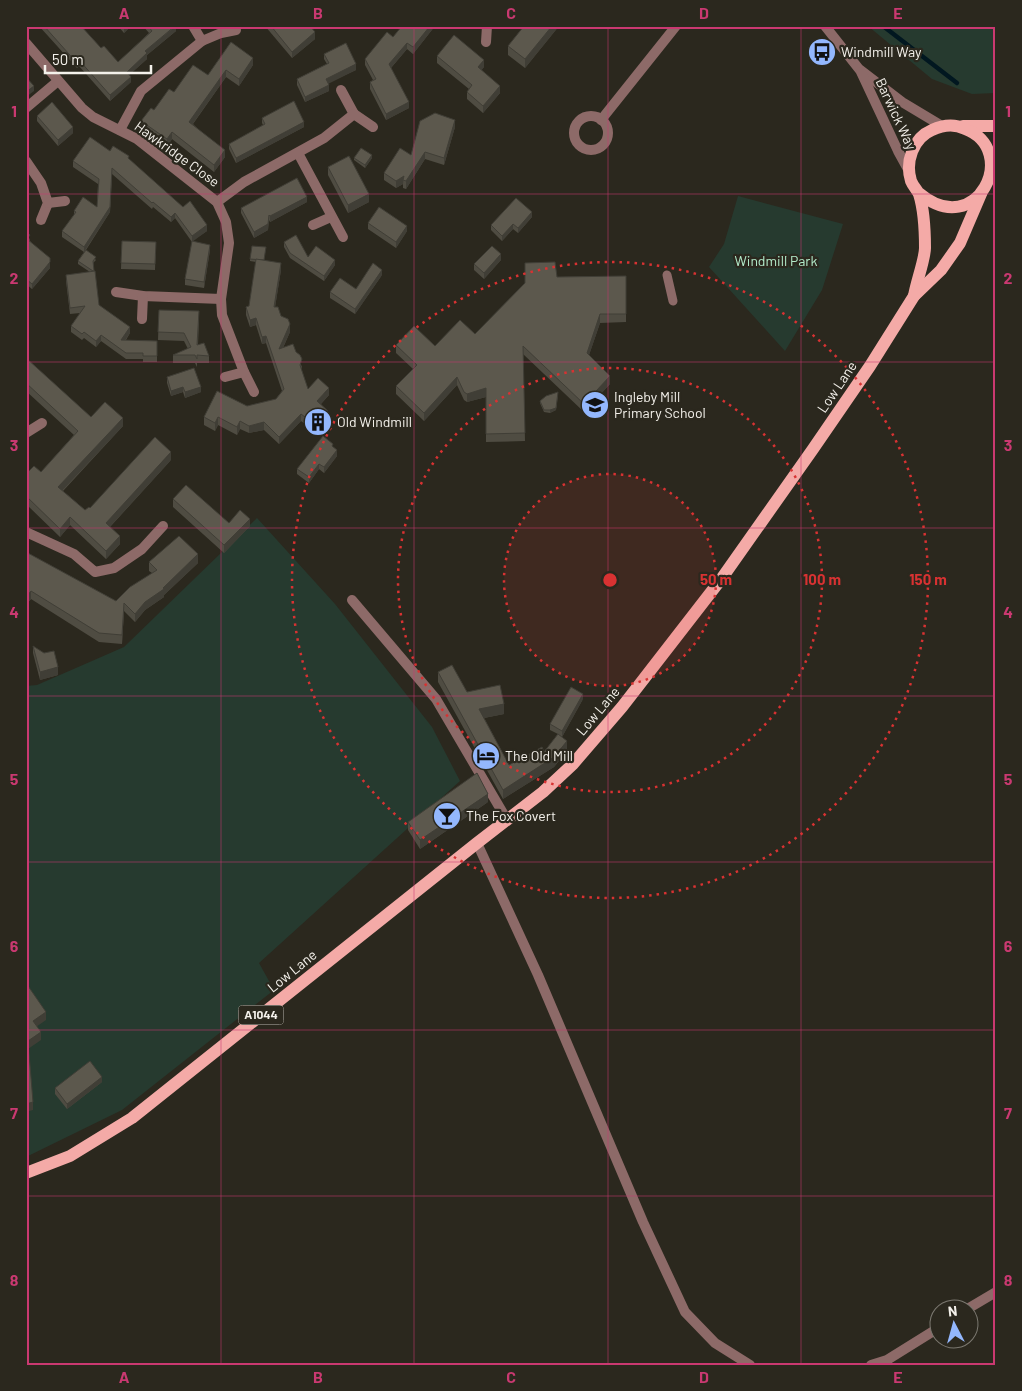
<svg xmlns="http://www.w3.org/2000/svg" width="1022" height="1391" font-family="Barlow,sans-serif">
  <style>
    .green { fill: #263a2f }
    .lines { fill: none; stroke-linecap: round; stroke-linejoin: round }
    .stream { stroke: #011720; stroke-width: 4.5 }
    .service { stroke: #8d6a68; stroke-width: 9 }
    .minor { stroke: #8d6a68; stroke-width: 10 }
    .tertiary { stroke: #8d6a68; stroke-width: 10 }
    .primary { stroke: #f4aaa7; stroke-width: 12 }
    .wall { fill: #4f4c42 }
    .shaded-wall { fill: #403e36 }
    .building { fill: #5c584d; stroke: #403e36 }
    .grid { fill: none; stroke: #ca3971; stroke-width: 1; stroke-opacity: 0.55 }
    .ring { fill: none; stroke: #d83232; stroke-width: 2.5; stroke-dasharray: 2.5 5 }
    .labels { text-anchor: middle; stroke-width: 4.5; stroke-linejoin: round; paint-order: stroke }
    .shield { fill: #2b281e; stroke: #b8b5ae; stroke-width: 1 }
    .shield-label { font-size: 12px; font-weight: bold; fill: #f4f1eb }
    .poi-label { font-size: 14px; fill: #f4f1eb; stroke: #2b281e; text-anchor: start }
    .street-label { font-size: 14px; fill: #f4f1eb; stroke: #2b281e }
    .park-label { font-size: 14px; fill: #b3eccb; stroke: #2b281e }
    .centre { fill: #d83232; stroke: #2b281e; stroke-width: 2.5 }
    .ring-label { font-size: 15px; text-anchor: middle; font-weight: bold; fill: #d83232; stroke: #2b281e; stroke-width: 4.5; stroke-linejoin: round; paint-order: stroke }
    .neatline { fill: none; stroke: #ca3971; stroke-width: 2 }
    .grid-label { font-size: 16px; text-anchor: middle; font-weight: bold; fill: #ca3971 }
  </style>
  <rect width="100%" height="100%" fill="#2b281e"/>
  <!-- green -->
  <g class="green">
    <path d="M868,26H996V93L972,94L932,79Z"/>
    <path d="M738,196L843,224L822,290L785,351L709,267L724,244Z"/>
    <path d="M257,518L335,604L432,727L460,781L259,963L274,990L122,1110L26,1157V686L37,685L124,647Z"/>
  </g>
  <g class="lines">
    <!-- stream -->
    <path class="stream" d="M883,26L957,83"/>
    <!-- service -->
    <path class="service" d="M667,275L673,301"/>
    <!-- minor -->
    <g class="minor">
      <path d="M202,41L221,33L236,30"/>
      <path d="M486,42L487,26"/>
      <path d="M26,43L82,108L93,117L137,139L217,202L226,222L229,243L221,299L222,315L244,372L254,392"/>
      <path d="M341,90L354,114"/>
      <path d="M26,108L58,81"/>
      <circle cx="591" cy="133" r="17"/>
      <path d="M601,120L676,26"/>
      <path d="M120,130L141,91L202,41L193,26"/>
      <path d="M298,153L343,237"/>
      <path d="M26,161L41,183L48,203L41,220"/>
      <path d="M217,202L244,182L324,138L354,114L373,127"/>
      <path d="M48,203L65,201"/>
      <path d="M313,225L331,217"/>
      <path d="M116,292L143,296L221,299"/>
      <path d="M142,319L143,296"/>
      <path d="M225,377L244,372"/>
      <path d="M26,433L42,423"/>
      <path d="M26,532L74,554L95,572L114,568L142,549L163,526"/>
      <path d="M352,600L436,699L507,820"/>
    </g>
    <!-- tertiary -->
    <g class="tertiary">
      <path d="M825,26L859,69L902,102L942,126"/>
      <path d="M861,72L898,151L909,171"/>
      <path d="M477,843L538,975L643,1222L685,1312L715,1343L750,1365"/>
      <path d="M969,1308L996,1292"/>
      <path d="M871,1365L887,1360L940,1327"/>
    </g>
    <!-- primary -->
    <g class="primary">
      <path d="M963,126H996"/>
      <path d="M914,296C916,283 925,259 925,248C925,231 924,210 919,194C917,190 913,186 911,181C905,162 913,138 932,130C943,125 955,124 965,129C1021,150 977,242 919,193"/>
      <path d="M26,1173L70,1156L132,1118L477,843L543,792L573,764L622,707L722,578L813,449L870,366L914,296L941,270L960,243L981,194"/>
    </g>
  </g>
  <!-- wall -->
  <g class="wall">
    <path d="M39,26H81L101,48L118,62L149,33L143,26H176V31L147,55V59L129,75L131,82L110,101L79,66L77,68Z"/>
    <path d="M118,26H131L124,33Z"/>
    <path d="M265,26H310L315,39L292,58Z"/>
    <path d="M435,26L413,54L407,49L391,68L409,108L386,120L370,89V82L373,80L365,65V59Z"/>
    <path d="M559,26L525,68L508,55V46Z"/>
    <path d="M231,42L253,65L239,86L226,77L193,124L225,157L214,172L172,139L167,147L141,129V121L174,92L208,75Z"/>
    <path d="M324,54L356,70L328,83L329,91L305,102L297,85V79L327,64L324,59Z"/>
    <path d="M437,56L484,67L481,70L500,93L483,113L467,99V92L469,89L437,63Z"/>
    <path d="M37,116L73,133L58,146L37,121Z"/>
    <path d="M262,118L304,127L236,163L229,149V144L263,125L262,123Z"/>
    <path d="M455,127L444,165L425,159L406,189L403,188V184L396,188L384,180V173L411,155Z"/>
    <path d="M354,158H372L365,168L354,160Z"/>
    <path d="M129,159L207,231L192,241L210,250L204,288L185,285V279L192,242L175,218L171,222L153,207L152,209L112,174L110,212L86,250L96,260L93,263L99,305L130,333L126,340L157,341V362H143V359H126L101,341L96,347L84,338L82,340L71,332V326L80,313L70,314L66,281V275L90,272L78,264V261L84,252L62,237V231L74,215V211L97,207L98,184L73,167V161Z"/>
    <path d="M328,167L369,202L348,213L328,175Z"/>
    <path d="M307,202L270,222L269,220L268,230L254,238L241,213V208Z"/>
    <path d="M532,217L518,233L513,229L502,241L491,230V225Z"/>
    <path d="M368,223L407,231L396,248L368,229Z"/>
    <path d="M26,231L30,240V241L50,268L32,289L26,284Z"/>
    <path d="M122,241L156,242L155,270L121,269Z"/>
    <path d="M284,242L308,257L335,265L324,281L290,258L284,247Z"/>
    <path d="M250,259L264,260L281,270L275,307L290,332L283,348L296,352L302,367L301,369L308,389L329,395L321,404L329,423L327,428L321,436L301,421L279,444L264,430L249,433L240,429L237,435L218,425L215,431L204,425V417L276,399L282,391L266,343L262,344L256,325L250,327L246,315V307L249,306L256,262L250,261Z"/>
    <path d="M501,260L484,279L474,270V264Z"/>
    <path d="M382,275L355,314L330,298V292L356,289Z"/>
    <path d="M626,276V322L600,323L589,355L610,384L584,412L523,354L525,441L486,442V397L467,402L464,400L457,385L424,421L396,394V386L413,369L396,353V345L435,346L475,334L557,277Z"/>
    <path d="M159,310L199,319L198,345L209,356V363H197V367L195,363H173V355L188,349L184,341L158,340Z"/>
    <path d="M26,358L91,417L123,426L63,491L85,510L90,508L171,460L110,527L120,544L106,559L70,525L60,537L26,504V474L41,472L74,435L26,391Z"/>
    <path d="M167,377L201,392L185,398L183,392L171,396L167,383Z"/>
    <path d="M558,395L556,410L550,413L544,412L540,403V401Z"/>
    <path d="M333,448L337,456L324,473L319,469L309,483L297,474V469Z"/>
    <path d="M173,499L229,523L250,526L224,553L173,507Z"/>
    <path d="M26,552L116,601L152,573L149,571V562L198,563L164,595V597L145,610L135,622L124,611L122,644L99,642L31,599L26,605Z"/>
    <path d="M33,646L58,675L40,680L33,653Z"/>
    <path d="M438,672L467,692L504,714L484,718L509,765L544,752L558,734L550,730V724L583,699L562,737L559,735L567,751L554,767L503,799L438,682Z"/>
    <path d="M488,802L420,849L408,830V822Z"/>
    <path d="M102,1082L67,1109L55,1094V1088Z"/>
  </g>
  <!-- shaded-wall -->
  <g class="shaded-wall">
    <path d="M125,26H131L124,33V28Z"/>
    <path d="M176,26V31L147,55V59L127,77V72L145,51Z"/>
    <path d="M430,26H435L413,54V47Z"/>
    <path d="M552,26H559L525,68V59Z"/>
    <path d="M315,32V39L292,58V52Z"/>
    <path d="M407,43V49L389,70V64Z"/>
    <path d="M253,58V65L239,86V79Z"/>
    <path d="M79,60V66L77,68V63Z"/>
    <path d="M484,60V67L478,75V67Z"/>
    <path d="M356,64V70L326,85V79Z"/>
    <path d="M226,70V77L189,129V122Z"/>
    <path d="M131,77V82L110,101V95Z"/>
    <path d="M329,85V91L305,102V97Z"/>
    <path d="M34,86V91L26,97V92Z"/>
    <path d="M500,86V93L483,113V106Z"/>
    <path d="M409,102V108L386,120V114Z"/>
    <path d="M455,120V127L444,165V158Z"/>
    <path d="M304,122V127L236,163V158Z"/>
    <path d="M73,127V133L58,146V140Z"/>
    <path d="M172,132V139L167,147V139Z"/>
    <path d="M225,150V157L214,172V165Z"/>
    <path d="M425,152V159L406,189V181Z"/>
    <path d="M372,155V158L365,168V165Z"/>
    <path d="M112,174L110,212L84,252V247Z"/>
    <path d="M404,176L403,184L396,188V181Z"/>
    <path d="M369,194V202L348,213V205Z"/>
    <path d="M307,197V202L270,222V216Z"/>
    <path d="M532,212V217L518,233V228Z"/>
    <path d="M175,213V218L171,222V217Z"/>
    <path d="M269,215L268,230L254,238V232Z"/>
    <path d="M513,224V229L502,241V236Z"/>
    <path d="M207,225V231L192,242V236Z"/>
    <path d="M407,226V231L396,248V242Z"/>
    <path d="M210,245V250L204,288V282Z"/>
    <path d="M501,254V260L484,279V273Z"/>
    <path d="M335,260V265L324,281V276Z"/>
    <path d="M50,262V268L32,289V284Z"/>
    <path d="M281,263V270L274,314V307Z"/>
    <path d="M382,270V275L355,314V309Z"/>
    <path d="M600,314V323L587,361V353Z"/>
    <path d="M256,318V325L250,327V320Z"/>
    <path d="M290,324V332L279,356V349Z"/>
    <path d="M130,327V333L121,346V340Z"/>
    <path d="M101,335V341L96,347V341Z"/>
    <path d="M266,336V343L262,344V337Z"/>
    <path d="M610,376V384L584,412V404Z"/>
    <path d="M457,377V385L424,421V413Z"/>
    <path d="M183,387V392L171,396V391Z"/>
    <path d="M201,387V392L185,398V392Z"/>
    <path d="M329,388V395L317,408V401Z"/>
    <path d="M486,388V397L467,402V394Z"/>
    <path d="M558,392L556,410L550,413V410Z"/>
    <path d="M301,414V421L279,444V437Z"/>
    <path d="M329,416V423L327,428L321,436V429Z"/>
    <path d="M218,417V425L215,431V423Z"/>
    <path d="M123,418V426L58,495V487Z"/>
    <path d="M240,421V429L237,435V427Z"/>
    <path d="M264,422V430L249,433V426Z"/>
    <path d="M337,450V456L324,473V467Z"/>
    <path d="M171,452V460L106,531V523Z"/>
    <path d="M319,464V469L309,483V477Z"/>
    <path d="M70,517V525L60,537V529Z"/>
    <path d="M250,519V526L224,553V545Z"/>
    <path d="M120,536V544L106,559V551Z"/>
    <path d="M198,554V563L164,595V597L145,610L135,622V614L145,602L163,588Z"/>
    <path d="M31,591V599L26,605V597Z"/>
    <path d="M124,603V611L122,644V635Z"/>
    <path d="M58,667V675L40,680V672Z"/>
    <path d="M583,694V699L562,737V731Z"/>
    <path d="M504,704V714L479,719V709Z"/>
    <path d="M567,741V751L554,767L503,799V790Z"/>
    <path d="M488,794V802L420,849V840Z"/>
    <path d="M46,1012V1020L33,1029V1021Z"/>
    <path d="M41,1032V1040L28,1049V1041Z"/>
    <path d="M102,1077V1082L67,1109V1104Z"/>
    <path d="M33,1102V1110L26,1112V1104Z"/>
  </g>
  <!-- building -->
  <g class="building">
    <path d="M44,26H81L101,48L104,46L118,62L152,31L148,26H175L145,51L147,53L127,72L131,77L110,95L79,60L77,63Z"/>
    <path d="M271,26H310L315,32L292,52Z"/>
    <path d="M402,26H430L413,47L407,43L389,64L409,102L386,114L370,82L376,79L365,59L387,32L393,37Z"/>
    <path d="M524,26H552L525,59L508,46Z"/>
    <path d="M454,35L484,60L478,67L500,86L483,106L467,92L472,85L437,56Z"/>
    <path d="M231,42L253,58L239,79L226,70L189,122L225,150L214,165L172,132L167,139L141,121L151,108L154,110L169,89L174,92L193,65L208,75Z"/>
    <path d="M346,43L356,64L326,79L329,85L305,97L297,79L329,63L324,54Z"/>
    <path d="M26,77L34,86L26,92Z"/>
    <path d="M294,101L304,122L236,158L229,144L265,124L262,118Z"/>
    <path d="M52,102L73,127L58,140L37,116Z"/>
    <path d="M435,113L455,120L444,158L425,152L406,181L403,180L404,176L396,181L384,173L400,148L411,155L420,121Z"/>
    <path d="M90,137L110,151L113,146L129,156L128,158L183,207L190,201L207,225L192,236L175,213L171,217L153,202L152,203L112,168L110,207L84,247L62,231L76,212L74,211L83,197L97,207L99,179L73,161Z"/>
    <path d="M361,148L372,155L365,165L354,158Z"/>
    <path d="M349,156L369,194L348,205L328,167Z"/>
    <path d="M297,178L307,197L270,216L269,215L268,224L254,232L241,208Z"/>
    <path d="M516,198L532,212L518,228L513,224L502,236L491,225Z"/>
    <path d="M379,207L407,226L396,242L368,223Z"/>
    <path d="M26,231L30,235L27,239L50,258V262L32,284L26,279Z"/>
    <path d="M296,235L308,257L316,246L335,260L324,276L290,253L284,242Z"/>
    <path d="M122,241L156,242L155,264L121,263Z"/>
    <path d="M192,241L210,245L204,282L185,279Z"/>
    <path d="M252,246L266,247L264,260L250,259Z"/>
    <path d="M492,246L501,254L484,273L474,264Z"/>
    <path d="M86,250L96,257L93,261L94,271H93L78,261Z"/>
    <path d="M256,259L281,263L274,307H278L281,316L288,319L290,324L279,349L293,344L296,352L300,355L302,359L300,365L308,389L318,378L329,388L317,401L327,410L329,416L327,421L321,429L301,414L279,437L264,422L249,426L240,421L237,427L218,417L215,423L204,417L217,391L247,406L276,399L284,389L266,336L262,337L256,318L250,320L246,307L249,306Z"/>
    <path d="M555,262L557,277L626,276V314H600L587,353L610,376L584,404L523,346L525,433L486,434V388L467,394L464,392L457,377L424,413L396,386L417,365L396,345L414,326L435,346L460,320L475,334L525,283V263Z"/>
    <path d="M373,263L382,270L355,309L330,292L340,278L356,289Z"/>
    <path d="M95,271L99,305L130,327L121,340L157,341V356H143V353H126L101,335L96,341L84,332L82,334L71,326L85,306L70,308L66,275Z"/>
    <path d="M159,310L199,311L197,345L204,343L209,356L197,355V359L195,355H173L191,347L184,333L158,332Z"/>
    <path d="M26,358L91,417L105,402L123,418L58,487L85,510L89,507L90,508L155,437L171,452L106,523L120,536L106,551L70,517L60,529L26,496V474L34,466L41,472L78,431L26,383Z"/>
    <path d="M194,368L201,387L185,392L183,387L171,391L167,377Z"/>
    <path d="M558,392L556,408L550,410H544L540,401L546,396Z"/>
    <path d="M323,436L333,444L332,446L337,450L324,467L319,464L309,477L297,469Z"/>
    <path d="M186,485L229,523L240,510L250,519L224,545L173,499Z"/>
    <path d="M179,536L198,554L163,588L164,589L145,602L135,614L124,603L122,635L99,633L31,591L26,597V552L116,601L130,587L157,570L149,562Z"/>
    <path d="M33,646L44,653L54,651L58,667L40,672Z"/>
    <path d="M452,665L467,692L500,685L504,704L479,709L509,765L542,747L544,752L558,734L567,741L554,757L503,790L438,672Z"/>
    <path d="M571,687L583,694L562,731L550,724Z"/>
    <path d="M477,773L488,794L420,840L408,822Z"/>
    <path d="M26,983L46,1012L33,1021L41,1032L28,1041L33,1102L26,1104Z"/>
    <path d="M90,1061L102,1077L67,1104L55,1088Z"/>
  </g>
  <!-- grid -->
  <path class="grid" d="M221,26V1365M414,26V1365M608,26V1365M801,26V1365M26,194H996M26,362H996M26,528H996M26,696H996M26,862H996M26,1030H996M26,1196H996"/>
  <!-- distance rings -->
  <circle cx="610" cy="580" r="106" fill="#d83232" fill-opacity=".12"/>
  <g class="ring">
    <circle cx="610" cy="580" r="106"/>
    <circle cx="610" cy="580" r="212"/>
    <circle cx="610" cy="580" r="318"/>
  </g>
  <!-- icons -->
  <defs>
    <symbol id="bus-disc" viewBox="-11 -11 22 22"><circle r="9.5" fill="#93b7fd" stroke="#2b281e"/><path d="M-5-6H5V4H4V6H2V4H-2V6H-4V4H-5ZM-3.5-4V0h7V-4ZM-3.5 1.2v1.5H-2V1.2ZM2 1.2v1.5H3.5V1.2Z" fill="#111"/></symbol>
    <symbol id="school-disc" viewBox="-11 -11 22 22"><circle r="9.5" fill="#93b7fd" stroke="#2b281e"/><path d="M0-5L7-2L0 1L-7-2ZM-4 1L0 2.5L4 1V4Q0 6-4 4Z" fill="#111"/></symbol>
    <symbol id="building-disc" viewBox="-11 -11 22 22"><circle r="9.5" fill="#93b7fd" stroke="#2b281e"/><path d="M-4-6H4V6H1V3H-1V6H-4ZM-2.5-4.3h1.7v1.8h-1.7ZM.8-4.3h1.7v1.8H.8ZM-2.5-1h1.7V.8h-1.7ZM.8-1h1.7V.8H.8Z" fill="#111"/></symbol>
    <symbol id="hotel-disc" viewBox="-11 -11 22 22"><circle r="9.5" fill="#93b7fd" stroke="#2b281e"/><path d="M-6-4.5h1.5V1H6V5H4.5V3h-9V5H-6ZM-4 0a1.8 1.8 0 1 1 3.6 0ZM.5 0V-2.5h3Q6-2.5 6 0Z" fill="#111"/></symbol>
    <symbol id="bar-disc" viewBox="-11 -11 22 22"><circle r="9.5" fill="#93b7fd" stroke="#2b281e"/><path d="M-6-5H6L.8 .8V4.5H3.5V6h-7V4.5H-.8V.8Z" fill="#111"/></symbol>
  </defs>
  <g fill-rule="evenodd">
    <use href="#bus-disc" x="806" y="36" width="32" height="32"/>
    <use href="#school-disc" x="579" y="389" width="32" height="32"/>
    <use href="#building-disc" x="302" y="406" width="32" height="32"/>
    <use href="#hotel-disc" x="470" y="740" width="32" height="32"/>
    <use href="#bar-disc" x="431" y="800" width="32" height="32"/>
  </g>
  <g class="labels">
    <!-- shield labels -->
    <rect class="shield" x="238.5" y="1005.5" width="45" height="19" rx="4"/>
    <g class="shield-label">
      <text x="261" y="1019">A1044</text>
    </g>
    <!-- poi labels -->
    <g class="poi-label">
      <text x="841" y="57">Windmill Way</text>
      <text x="614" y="402">Ingleby Mill<tspan x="614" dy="16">Primary School</tspan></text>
      <text x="337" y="427">Old Windmill</text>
      <text x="505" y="761">The Old Mill</text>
      <text x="466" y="821">The Fox Covert</text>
    </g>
    <!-- street labels -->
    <g class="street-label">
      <text transform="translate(896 114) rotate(65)" y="5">Barwick Way</text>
      <text transform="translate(177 154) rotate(36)" y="5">Hawkridge Close</text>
      <text transform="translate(837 387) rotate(-56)" y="5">Low Lane</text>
      <text transform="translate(598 711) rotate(-50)" y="5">Low Lane</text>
      <text transform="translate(292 971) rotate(-39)" y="5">Low Lane</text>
    </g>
    <!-- park labels -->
    <g class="park-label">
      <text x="776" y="266">Windmill Park</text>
    </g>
  </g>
  <circle cx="610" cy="580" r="8" class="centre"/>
  <g class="ring-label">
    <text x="716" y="585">50 m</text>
    <text x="822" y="585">100 m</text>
    <text x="928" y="585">150 m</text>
  </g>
  <!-- border -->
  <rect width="1022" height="1391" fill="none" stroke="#2b281e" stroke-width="55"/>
  <!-- north arrow -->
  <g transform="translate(954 1324) rotate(354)"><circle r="24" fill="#2b281e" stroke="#7b7870"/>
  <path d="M0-4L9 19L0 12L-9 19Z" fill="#93b7fd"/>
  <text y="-8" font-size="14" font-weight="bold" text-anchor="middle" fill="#f4f1eb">N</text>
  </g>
  <!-- scale -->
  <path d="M45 65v8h106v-8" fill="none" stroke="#f4f1eb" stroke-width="2.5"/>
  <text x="52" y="65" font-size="15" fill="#f4f1eb" stroke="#2b281e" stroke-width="4" paint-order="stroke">50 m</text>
  <rect x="28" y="28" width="966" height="1336" class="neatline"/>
  <g class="grid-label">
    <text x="124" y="19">A</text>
    <text x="318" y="19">B</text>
    <text x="511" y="19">C</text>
    <text x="704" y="19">D</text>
    <text x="898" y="19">E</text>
    <text x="14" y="117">1</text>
    <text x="1008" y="117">1</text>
    <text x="14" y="284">2</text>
    <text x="1008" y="284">2</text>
    <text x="14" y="451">3</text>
    <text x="1008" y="451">3</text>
    <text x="14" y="618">4</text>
    <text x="1008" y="618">4</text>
    <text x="14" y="785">5</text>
    <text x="1008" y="785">5</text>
    <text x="14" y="952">6</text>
    <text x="1008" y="952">6</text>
    <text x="14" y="1119">7</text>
    <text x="1008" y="1119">7</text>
    <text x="14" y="1286">8</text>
    <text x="1008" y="1286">8</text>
    <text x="124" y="1383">A</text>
    <text x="318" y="1383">B</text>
    <text x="511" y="1383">C</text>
    <text x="704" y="1383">D</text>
    <text x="898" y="1383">E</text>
  </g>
</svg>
